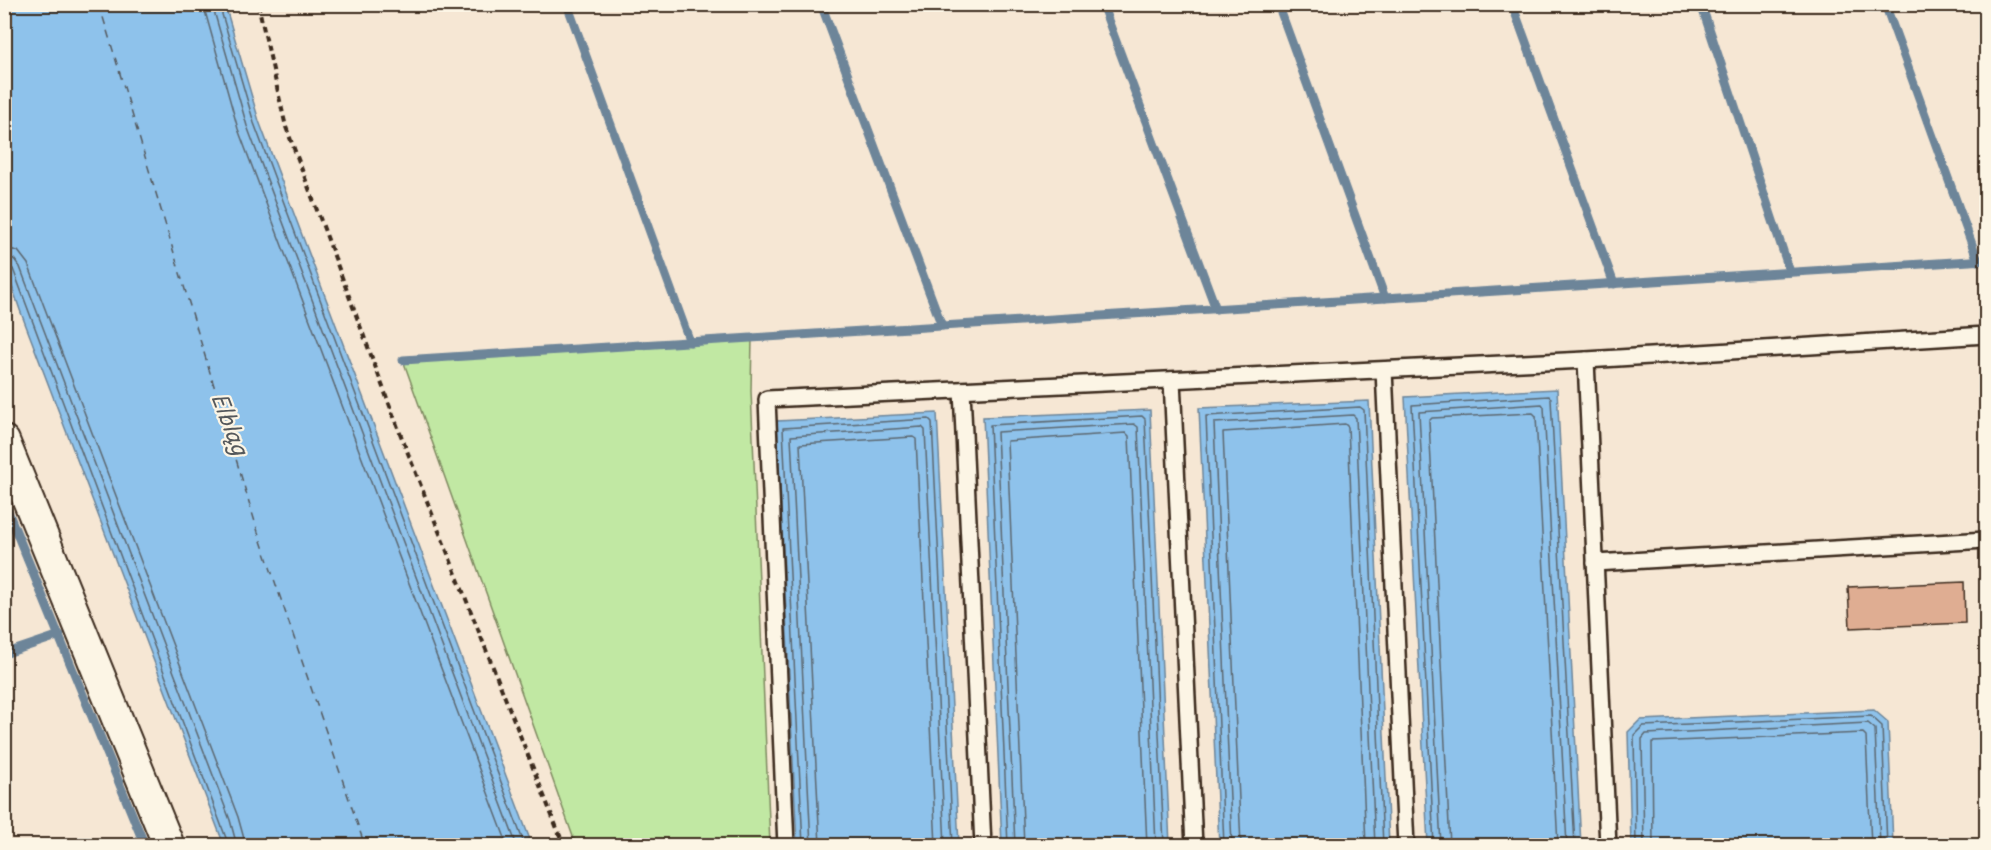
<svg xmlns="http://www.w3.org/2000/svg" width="1991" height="850" font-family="'Playpen Sans',sans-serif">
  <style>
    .green { fill: #c1e8a3; stroke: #7e8960; stroke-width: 1.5 }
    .water { fill: #8ec2eb; stroke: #6d8599; stroke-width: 1.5 }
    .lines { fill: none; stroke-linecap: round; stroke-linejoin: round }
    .shore { stroke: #5c6770; stroke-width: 1.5 }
    .stream { stroke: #6d8599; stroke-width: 9 }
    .ferry { stroke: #54585c; stroke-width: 1.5; stroke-dasharray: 8 6; stroke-linecap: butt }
    .building { fill: #dfad92; stroke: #3b2a1e; stroke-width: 1.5 }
    .lane-casing { stroke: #3b2a1e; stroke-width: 20 }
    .street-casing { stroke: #3b2a1e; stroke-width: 34 }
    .path { stroke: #3b2a1e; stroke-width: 4; stroke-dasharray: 6 4.5; stroke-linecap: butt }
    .lane { stroke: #fcf5e5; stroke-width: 15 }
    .street { stroke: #fcf5e5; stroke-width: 30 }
    .labels { text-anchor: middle; stroke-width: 4.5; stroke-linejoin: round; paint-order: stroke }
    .water-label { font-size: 22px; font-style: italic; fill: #54585c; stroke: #fcf5e5 }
  </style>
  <rect width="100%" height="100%" fill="#f6e7d4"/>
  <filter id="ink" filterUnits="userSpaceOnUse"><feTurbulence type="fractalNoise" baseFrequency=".0167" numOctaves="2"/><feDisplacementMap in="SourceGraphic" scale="12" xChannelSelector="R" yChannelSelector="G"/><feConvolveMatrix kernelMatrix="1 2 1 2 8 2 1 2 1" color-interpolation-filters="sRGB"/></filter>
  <g filter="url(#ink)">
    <!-- green -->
    <path class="green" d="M752,338L751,391L770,845H576L403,360Z"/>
    <!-- water -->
    <g class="water">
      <path d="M4,5H225L259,121L532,845H224L20,310L4,263Z"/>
      <path d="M1557,389L1581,845H1428L1405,397Z"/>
      <path d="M1369,401L1389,845H1219L1199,408Z"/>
      <path d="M1150,410L1170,845H1002L983,417Z"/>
      <path d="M937,413L959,845H797L777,421Z"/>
      <path d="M1874,710L1888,722L1893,845H1631L1628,732L1640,720Z"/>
    </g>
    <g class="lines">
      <!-- shore -->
      <g class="shore">
        <path d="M203,4L238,129L508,846"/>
        <path d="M212,4L247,126L517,846"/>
        <path d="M219,4L254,123L525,846"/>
        <path d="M4,248L18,251L28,264L238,817L246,846"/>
        <path d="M4,257L14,259L20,267L230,820L237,846"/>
        <path d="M4,265L13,269L229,846"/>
        <path d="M803,846L783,428L929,419L932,422L953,846"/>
        <path d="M811,846L791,436L922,427L925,430L945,846"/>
        <path d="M820,846L800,444L913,437L916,439L936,846"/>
        <path d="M1008,846L990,425L1142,416L1145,419L1164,846"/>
        <path d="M1015,846L997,432L1134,424L1138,427L1156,846"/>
        <path d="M1024,846L1007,441L1126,433L1129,436L1147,846"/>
        <path d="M1224,846L1206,416L1360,407L1364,410L1383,846"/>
        <path d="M1232,846L1214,423L1353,415L1356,418L1375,846"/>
        <path d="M1241,846L1223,432L1345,424L1348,427L1366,846"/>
        <path d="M1434,846L1412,405L1549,396L1551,399L1575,846"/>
        <path d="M1441,846L1419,412L1542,404L1544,407L1567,846"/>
        <path d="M1450,846L1429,421L1432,418L1533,413L1536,416L1558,846"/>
        <path d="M1636,846L1634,735L1643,726L1871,716L1882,726L1887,846"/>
        <path d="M1644,846L1642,739L1646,734L1868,723L1875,729L1880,846"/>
        <path d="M1653,846L1652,742L1863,733L1866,736L1871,846"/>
      </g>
      <!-- stream -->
      <g class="stream">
        <path d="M567,4L690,342"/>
        <path d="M821,4L942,326"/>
        <path d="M1102,4L1216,309"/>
        <path d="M1278,4L1385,298"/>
        <path d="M1512,4L1614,284"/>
        <path d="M1701,4L1790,272"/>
        <path d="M1885,4L1978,261"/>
        <path d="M403,360L1986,260"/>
        <path d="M4,502L145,846"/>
        <path d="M4,654L60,635"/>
      </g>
      <!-- ferry -->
      <path class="ferry" d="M99,4L258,532L365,846"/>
    </g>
    <!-- building -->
    <path class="building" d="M1964,582L1965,623L1850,628L1848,587Z"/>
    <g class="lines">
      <defs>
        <g id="lane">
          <path d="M1586,360L1608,846"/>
          <path d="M1384,370L1406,846"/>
          <path d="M1172,380L1194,846"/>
          <path d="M962,390L983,846"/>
          <path d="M1595,563L1986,540"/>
          <path d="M786,846L767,399L1586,360L1986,335"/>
        </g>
        <path id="street" d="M4,441L169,846"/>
      </defs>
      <!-- lane casing -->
      <use href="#lane" class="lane-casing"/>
      <!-- street casing -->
      <use href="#street" class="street-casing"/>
      <!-- path -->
      <path class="path" d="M258,4L286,127L400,433L564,846"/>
      <!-- lane -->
      <use href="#lane" class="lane"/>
      <!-- street -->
      <use href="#street" class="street"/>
    </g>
  </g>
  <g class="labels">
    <!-- water labels -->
    <g class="water-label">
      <text transform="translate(230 424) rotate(69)" y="8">Elbląg</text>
    </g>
  </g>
  <!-- margin -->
  <rect width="1991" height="850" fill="none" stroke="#fcf5e5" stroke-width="24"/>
  <rect x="12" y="12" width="1967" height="826" fill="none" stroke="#3b2a1e" stroke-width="2" filter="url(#ink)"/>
</svg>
